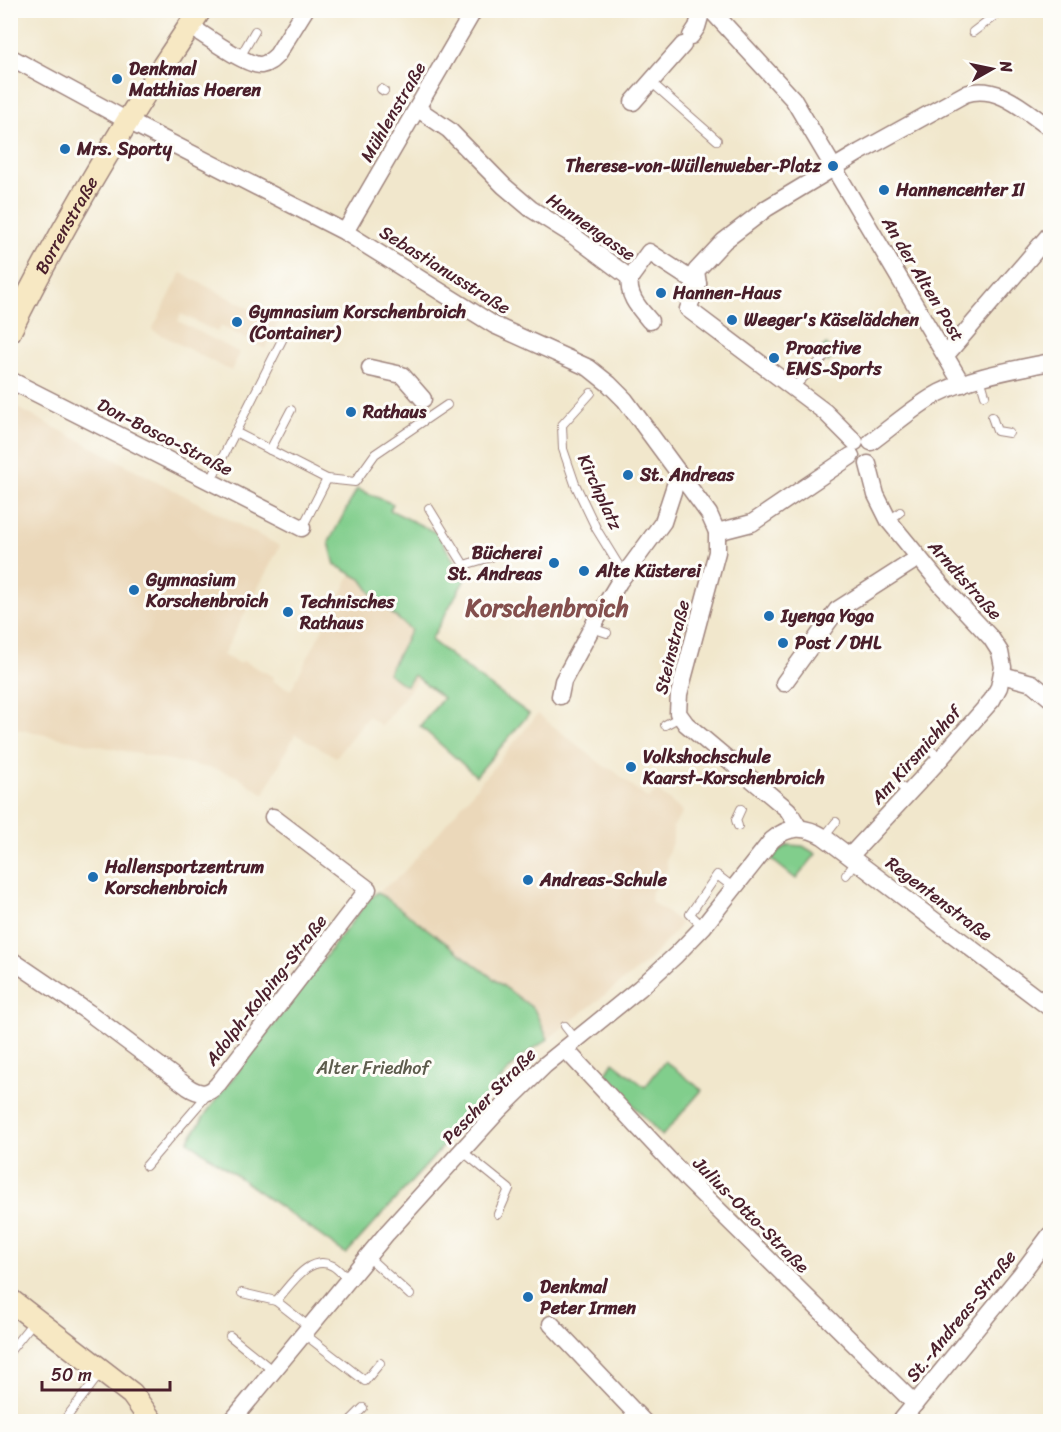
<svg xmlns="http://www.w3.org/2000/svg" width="1061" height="1432" font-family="Sriracha,sans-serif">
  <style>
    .built { fill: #ebd8ba }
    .green { fill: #81ce8c; stroke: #66765c; stroke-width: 1.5 }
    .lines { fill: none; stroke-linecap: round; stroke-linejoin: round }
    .lane-casing { stroke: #9e837c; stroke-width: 10 }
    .street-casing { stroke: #9e837c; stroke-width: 19 }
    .secondary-casing { stroke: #9e837c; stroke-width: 25 }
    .lane { stroke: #fff; stroke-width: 8 }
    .street { stroke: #fff; stroke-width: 16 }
    .secondary { stroke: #f7e8c3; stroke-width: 22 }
    .poi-dot { fill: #1f6fb2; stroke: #fdfcf7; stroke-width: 2 }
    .labels { text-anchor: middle; stroke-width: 6; stroke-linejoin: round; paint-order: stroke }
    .poi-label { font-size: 18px; font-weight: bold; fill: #4a1f2b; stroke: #fdfcf7; text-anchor: start }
    .street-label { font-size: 18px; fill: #4a1f2b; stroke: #fdfcf7 }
    .park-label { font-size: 18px; fill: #5d5c4d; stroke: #fdfcf7 }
    .district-label { font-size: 24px; font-weight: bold; fill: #84504e; stroke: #fdfcf7 }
  </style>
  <rect width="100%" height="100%" fill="#fdfcf7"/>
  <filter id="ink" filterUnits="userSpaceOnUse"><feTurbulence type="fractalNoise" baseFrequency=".0167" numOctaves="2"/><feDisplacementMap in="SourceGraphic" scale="12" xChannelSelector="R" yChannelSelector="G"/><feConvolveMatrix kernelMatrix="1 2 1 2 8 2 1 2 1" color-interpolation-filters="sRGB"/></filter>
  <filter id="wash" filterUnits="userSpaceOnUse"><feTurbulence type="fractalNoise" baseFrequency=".008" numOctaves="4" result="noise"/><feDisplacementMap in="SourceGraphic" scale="24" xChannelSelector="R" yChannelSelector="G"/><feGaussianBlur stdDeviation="1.35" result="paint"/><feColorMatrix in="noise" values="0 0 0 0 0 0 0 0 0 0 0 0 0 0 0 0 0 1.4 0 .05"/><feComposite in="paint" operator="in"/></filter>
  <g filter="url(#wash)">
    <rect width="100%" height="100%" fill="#f1e7cc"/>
    <!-- built -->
    <g class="built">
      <path d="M181,273L278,323L265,349L221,326L217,332L181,314L178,321L240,353L231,371L152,330Z"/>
      <path d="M14,406L280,546L223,655L240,664L243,661L274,677L273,681L291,690L351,574L361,579L376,600L411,630L407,685L414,675L419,678L381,726L368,716L336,757L295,734L264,794L236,776L219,770L16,729L11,726L10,408Z"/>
      <path d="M538,714L605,767L613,770L648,799L657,790L683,812L673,827V839L666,859L668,868L651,893L652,902L682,923L649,961L548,1039L534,1009L378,892L400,876L440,831Z"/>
    </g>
    <!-- green -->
    <g class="green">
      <path d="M826,344L837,354L828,362L818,352Z"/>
      <path d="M357,489L393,504L390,510L437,533L465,579L431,640L482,680L529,714L476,776L420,726L443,698L414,675L407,685H404L388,673L411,630L376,600L361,579L335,565L329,542Z"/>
      <path d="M788,845L803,846L816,854L796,879L771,859L780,850Z"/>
      <path d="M378,892L534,1009L548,1039L523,1056L509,1070L433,1158L346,1254L188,1141L207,1112L370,898Z"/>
      <path d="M665,1061L702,1090L662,1136L605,1075L613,1062L645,1087Z"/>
    </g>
  </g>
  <g filter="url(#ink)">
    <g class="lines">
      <defs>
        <g id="lane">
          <path d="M973,32L1002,10"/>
          <path d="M240,57L255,31"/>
          <path d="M651,82L717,140"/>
          <path d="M381,89L384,91"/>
          <path d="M980,378L985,395"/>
          <path d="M793,388L823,358"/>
          <path d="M591,393L562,425L563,449L575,484L597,530L624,574"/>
          <path d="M992,417L997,431L1009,433"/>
          <path d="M235,432L327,479L302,528"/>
          <path d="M270,450L291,410"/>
          <path d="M327,479L355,482L375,454L447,405"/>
          <path d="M210,482L285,334H298"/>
          <path d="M429,508L464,565L491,557"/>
          <path d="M889,521L900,512"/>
          <path d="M592,628L607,633"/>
          <path d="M665,725L680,717"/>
          <path d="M929,749L941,758"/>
          <path d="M899,785L909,793"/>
          <path d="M738,826L736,820L741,809"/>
          <path d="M824,837L836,822"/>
          <path d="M846,875L857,861"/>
          <path d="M703,927L690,914L717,875L734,888"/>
          <path d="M565,1026L576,1040"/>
          <path d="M462,1151L509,1189L498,1214"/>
          <path d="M146,1166L208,1094"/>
          <path d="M367,1256L410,1295"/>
          <path d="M242,1293L276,1301"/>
          <path d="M308,1326L276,1301C290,1286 309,1253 333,1266C338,1269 343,1275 348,1279"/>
          <path d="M303,1333L365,1381L380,1363"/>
          <path d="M230,1336L272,1370"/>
          <path d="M10,1351L34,1321"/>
          <path d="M63,1422L102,1371"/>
          <path d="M349,1422L363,1408"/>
        </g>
        <g id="street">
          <path d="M711,10L793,99L962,384"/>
          <path d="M190,26C204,35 247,66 261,65C268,64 272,60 277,55L305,10"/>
          <path d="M691,36L697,27L702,10"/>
          <path d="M10,57L128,121L345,232L494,325L589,368L609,384L625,400L709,514L717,532V552L679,694L678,713L686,724L788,810L799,828"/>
          <path d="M633,102L683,45"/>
          <path d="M418,109L449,130L504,186L531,209L571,234L630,278L649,252L698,284"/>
          <path d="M345,232L474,10"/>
          <path d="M630,278C627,296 639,308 650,321"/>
          <path d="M946,355L1050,234"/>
          <path d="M370,368L402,375L423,399"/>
          <path d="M10,380L302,528"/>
          <path d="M855,442L825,412L688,309L698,284L696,271L724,241L767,208L860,152L965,94C998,83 1025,111 1050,128"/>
          <path d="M871,442C893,426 915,406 939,393C973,376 1013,370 1050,362"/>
          <path d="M717,532L752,523L851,456"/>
          <path d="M1002,675L1032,683L1050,698"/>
          <path d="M784,683L837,610L918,558"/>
          <path d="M560,696L563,681L595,622L619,582L663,522L679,473"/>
          <path d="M850,856L941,758L992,700L999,687L1003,667L1000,652L991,638L943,587L889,521L876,495L868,464"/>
          <path d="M10,959L88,1012L188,1087C200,1095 209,1095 218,1084L368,889L273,817"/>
          <path d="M565,1049L687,1179L915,1404"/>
          <path d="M551,1324L644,1422"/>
          <path d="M231,1422L387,1233L498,1111L545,1065L640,988L676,955L703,927L772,840C789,825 806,826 824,837L1050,1008"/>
          <path d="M900,1422L1021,1274L1050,1235"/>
        </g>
        <g id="secondary">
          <path id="s1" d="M10,331C45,260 85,190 127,122C150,84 176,48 200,10"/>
          <path d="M10,1300L132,1394L152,1422"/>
        </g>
      </defs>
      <!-- lane casing -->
      <use href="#lane" class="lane-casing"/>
      <!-- street casing -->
      <use href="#street" class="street-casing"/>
      <!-- secondary casing -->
      <use href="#secondary" class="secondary-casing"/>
      <!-- lane -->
      <use href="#lane" class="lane"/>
      <!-- street -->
      <use href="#street" class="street"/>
      <!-- secondary -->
      <use href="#secondary" class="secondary"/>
    </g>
  </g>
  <!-- markers -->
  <g class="poi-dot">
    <circle cx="117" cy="79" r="6"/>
    <circle cx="65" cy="149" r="6"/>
    <circle cx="833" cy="166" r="6"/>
    <circle cx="884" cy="190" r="6"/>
    <circle cx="661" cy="293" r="6"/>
    <circle cx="732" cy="320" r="6"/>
    <circle cx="237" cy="322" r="6"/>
    <circle cx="774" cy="358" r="6"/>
    <circle cx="351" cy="412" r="6"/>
    <circle cx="628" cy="475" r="6"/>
    <circle cx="554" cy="563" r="6"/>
    <circle cx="584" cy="571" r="6"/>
    <circle cx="134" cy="590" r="6"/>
    <circle cx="288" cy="612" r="6"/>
    <circle cx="769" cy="616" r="6"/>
    <circle cx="783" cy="643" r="6"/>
    <circle cx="631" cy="767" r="6"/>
    <circle cx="93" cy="877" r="6"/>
    <circle cx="528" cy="880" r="6"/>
    <circle cx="528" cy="1297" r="6"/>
  </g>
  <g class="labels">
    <!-- poi labels -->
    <g class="poi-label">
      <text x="129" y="75">Denkmal<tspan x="129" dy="21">Matthias Hoeren</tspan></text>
      <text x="77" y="155">Mrs. Sporty</text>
      <text x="821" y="172" text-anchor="end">Therese-von-Wüllenweber-Platz</text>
      <text x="896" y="196">Hannencenter II</text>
      <text x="673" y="299">Hannen-Haus</text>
      <text x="249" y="318">Gymnasium Korschenbroich<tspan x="249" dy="21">(Container)</tspan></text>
      <text x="744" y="326">Weeger's Käselädchen</text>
      <text x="786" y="354">Proactive<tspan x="786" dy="21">EMS-Sports</tspan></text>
      <text x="363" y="418">Rathaus</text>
      <text x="640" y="481">St. Andreas</text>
      <text x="542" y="559" text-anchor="end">Bücherei<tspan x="542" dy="21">St. Andreas</tspan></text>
      <text x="596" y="577">Alte Küsterei</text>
      <text x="146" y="586">Gymnasium<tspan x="146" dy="21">Korschenbroich</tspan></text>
      <text x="300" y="608">Technisches<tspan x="300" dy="21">Rathaus</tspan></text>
      <text x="781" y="622">Iyenga Yoga</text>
      <text x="795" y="649">Post / DHL</text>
      <text x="643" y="763">Volkshochschule<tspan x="643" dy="21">Kaarst-Korschenbroich</tspan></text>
      <text x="105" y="873">Hallensportzentrum<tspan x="105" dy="21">Korschenbroich</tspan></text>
      <text x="540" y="886">Andreas-Schule</text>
      <text x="540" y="1293">Denkmal<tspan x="540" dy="21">Peter Irmen</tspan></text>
    </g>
    <!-- street labels -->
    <g class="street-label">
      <text transform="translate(393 112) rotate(-60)" y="6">Mühlenstraße</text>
      <text dy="6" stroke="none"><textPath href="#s1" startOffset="120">Borrenstraße</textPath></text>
      <text transform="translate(591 227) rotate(35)" y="6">Hannengasse</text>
      <text transform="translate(445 270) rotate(32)" y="6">Sebastianusstraße</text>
      <text transform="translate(923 279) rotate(59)" y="6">An der Alten Post</text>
      <text transform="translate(165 437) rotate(27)" y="6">Don-Bosco-Straße</text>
      <text transform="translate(600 492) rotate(65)" y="6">Kirchplatz</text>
      <text transform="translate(965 580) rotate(48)" y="6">Arndtstraße</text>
      <text transform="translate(672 647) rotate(-76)" y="6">Steinstraße</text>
      <text transform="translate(916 755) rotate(-48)" y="6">Am Kirsmichhof</text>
      <text transform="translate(939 899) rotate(37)" y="6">Regentenstraße</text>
      <text transform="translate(266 990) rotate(-52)" y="6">Adolph-Kolping-Straße</text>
      <text transform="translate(489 1096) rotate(-46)" y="6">Pescher Straße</text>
      <text transform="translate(751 1215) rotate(45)" y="6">Julius-Otto-Straße</text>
      <text transform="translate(961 1316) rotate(-51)" y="6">St.-Andreas-Straße</text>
    </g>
    <!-- park labels -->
    <g class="park-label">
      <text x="373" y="1074">Alter Friedhof</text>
    </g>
    <!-- district labels -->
    <g class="district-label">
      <text x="547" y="616">Korschenbroich</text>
    </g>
  </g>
  <!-- margin -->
  <rect width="1061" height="1432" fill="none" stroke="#fdfcf7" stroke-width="36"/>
  <!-- north arrow -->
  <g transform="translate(992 69) rotate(81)" stroke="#fdfcf7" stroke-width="4.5" paint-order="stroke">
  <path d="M0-4.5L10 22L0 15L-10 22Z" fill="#4a1f2b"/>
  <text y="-9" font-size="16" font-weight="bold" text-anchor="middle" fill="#4a1f2b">N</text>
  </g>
  <!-- scale -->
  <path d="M42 1381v9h128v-9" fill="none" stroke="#4a1f2b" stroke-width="3"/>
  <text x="51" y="1381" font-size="18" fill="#4a1f2b" stroke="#fdfcf7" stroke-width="4.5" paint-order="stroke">50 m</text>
</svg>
